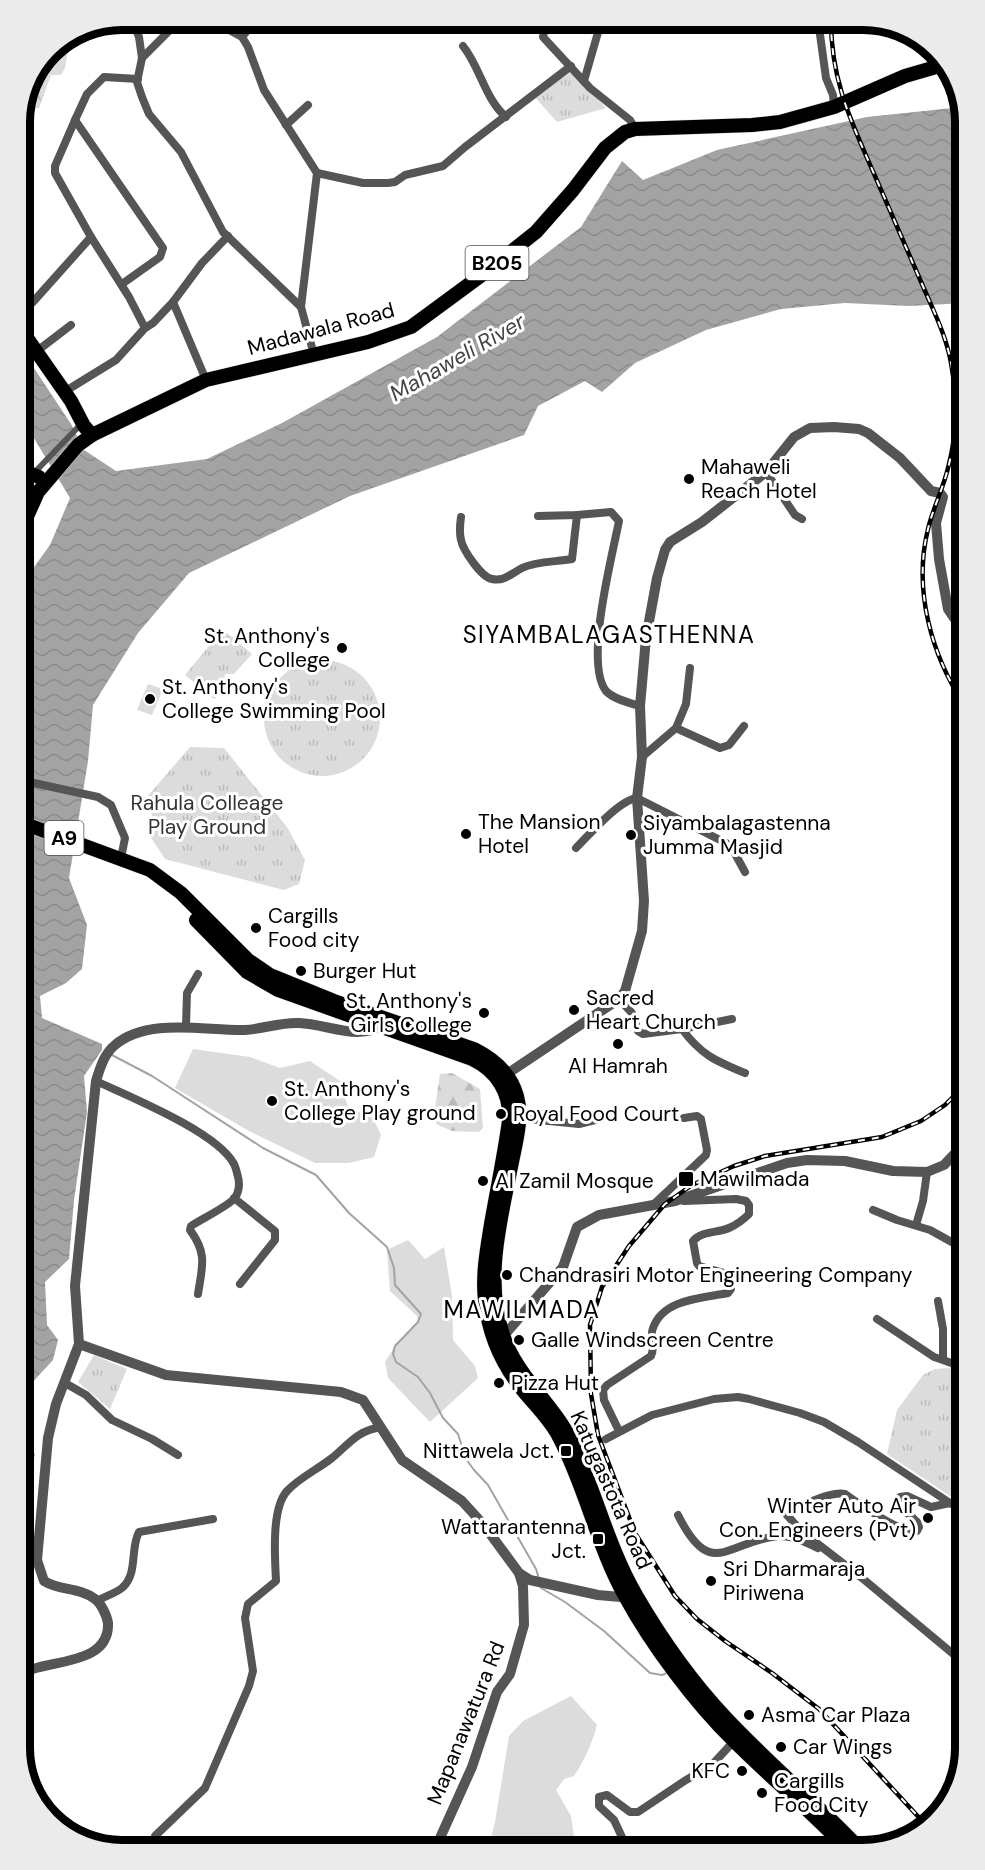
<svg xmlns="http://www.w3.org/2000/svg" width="985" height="1870" font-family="'DM Sans',sans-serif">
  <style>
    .grass { fill: #dcdcdc }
    .forest { fill: url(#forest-firs) }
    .park { fill: url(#park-tufts) }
    .water { fill: url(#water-waves) }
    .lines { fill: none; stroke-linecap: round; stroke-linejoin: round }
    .stream { stroke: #a3a3a3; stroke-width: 2 }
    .minor-tunnel { stroke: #d9d9d9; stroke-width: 8; stroke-dasharray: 8 4; stroke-linecap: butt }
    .primary-casing { stroke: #dbdbdb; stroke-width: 15 }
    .trunk-casing { stroke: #dbdbdb; stroke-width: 15 }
    .pedestrian { stroke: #555; stroke-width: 6 }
    .minor { stroke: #555; stroke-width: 8 }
    .tertiary { stroke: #555; stroke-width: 10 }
    .primary { stroke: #000; stroke-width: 14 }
    .trunk { stroke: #000; stroke-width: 14 }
    .rail-casing { stroke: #000; stroke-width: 4.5 }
    .rail { stroke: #fff; stroke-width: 2; stroke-dasharray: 7; stroke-linecap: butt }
    .poi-dot { fill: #000; stroke: #fff; stroke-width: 2 }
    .labels { text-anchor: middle; stroke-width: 6; stroke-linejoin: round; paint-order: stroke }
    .shield { fill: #fff; stroke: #4c4c4c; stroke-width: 1.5 }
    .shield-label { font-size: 20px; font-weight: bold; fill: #000 }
    .street-label { font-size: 21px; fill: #000; stroke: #fff }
    .poi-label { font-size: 21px; fill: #000; stroke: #fff; text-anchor: start }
    .park-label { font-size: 21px; fill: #333; stroke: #fff }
    .water-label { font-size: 22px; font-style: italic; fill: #444; stroke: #fff }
    .quarter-label { font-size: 24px; letter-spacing: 1.5px; fill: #000; stroke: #fff }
    .rim { fill: none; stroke: #000; stroke-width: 8 }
  </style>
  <defs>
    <pattern id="forest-firs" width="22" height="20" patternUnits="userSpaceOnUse" patternTransform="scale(1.5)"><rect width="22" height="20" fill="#dcdcdc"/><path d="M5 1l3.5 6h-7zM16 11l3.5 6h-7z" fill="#bbb"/></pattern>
    <pattern id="park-tufts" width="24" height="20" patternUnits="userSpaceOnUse" patternTransform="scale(1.5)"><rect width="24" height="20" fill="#dcdcdc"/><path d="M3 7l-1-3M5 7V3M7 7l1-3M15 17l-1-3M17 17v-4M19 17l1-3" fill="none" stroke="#bbb"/></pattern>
    <pattern id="water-waves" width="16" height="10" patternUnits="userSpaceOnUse" patternTransform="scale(1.5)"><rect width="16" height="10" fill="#a3a3a3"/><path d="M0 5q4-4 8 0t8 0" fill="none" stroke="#8b8b8b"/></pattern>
  </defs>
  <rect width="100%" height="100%" fill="#fff"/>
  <!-- grass -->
  <g class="grass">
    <path d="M148,684L163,689L152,715L137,710Z"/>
    <path d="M193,1049L250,1057L280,1068L310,1061L340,1081L348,1107L373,1118L381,1135L374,1157L349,1163H315L249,1131L175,1088Z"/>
    <path d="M408,1240L425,1259L444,1247L452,1296L453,1340L475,1366L478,1378L430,1422L388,1378L385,1362L395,1346L418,1322L417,1316L390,1291L387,1250Z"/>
    <path d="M571,1696L597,1725C592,1743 585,1760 574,1776L564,1779L556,1790L571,1816L576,1850H488L495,1822L509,1736L523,1721Z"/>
  </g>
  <!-- forest -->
  <path class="forest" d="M452,1073L480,1089L483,1128L479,1132L452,1131L436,1124L435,1108L440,1074Z"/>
  <!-- park -->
  <g class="park">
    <path d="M62,42L68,51L65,68L61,75H51L39,108H23L50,49Z"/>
    <path d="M572,71L606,108L557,122L533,95Z"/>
    <path d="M226,632L252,654L234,674H225L222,692L214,699L185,675L218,635Z"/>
    <circle cx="322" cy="718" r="58"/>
    <path d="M190,747L224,748L287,827L305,860L299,884L284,890L165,859L148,833L154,822L147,797Z"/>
    <path d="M94,1355L127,1369L110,1409L78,1382Z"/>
    <path d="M949,1368L965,1371V1506L887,1454L897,1410L923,1375L935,1369Z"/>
  </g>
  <!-- water -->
  <path class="water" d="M962,107L965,123V303L909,306L845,303L781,309L706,330L635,363L602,392L585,381L538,406L524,435L350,496L189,573L138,633L93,705L88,761L69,878L87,925L82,969L66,983L40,996L42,1018L102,1044V1050L84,1076L87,1112L74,1200L69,1259L45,1282L47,1325L58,1340L53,1360L29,1386L26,1437L35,1455L20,1492V594L24,581L50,545L70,498L23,420L20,419V347L71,424L84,450L116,471L207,459L282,423L437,337L581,227L622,161L643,180L717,150L867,117Z"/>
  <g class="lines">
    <!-- stream -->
    <g class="stream">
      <path d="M110,1054L152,1076L263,1148L316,1175L349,1213L387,1247L394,1268L395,1285L421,1314L418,1322L395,1346L393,1354L396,1362L418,1377L430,1393L443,1418L458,1434L466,1459L474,1470L488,1485L536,1569L539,1579"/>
      <path d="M540,1585L541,1588L565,1602L604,1631L650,1673L662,1675L669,1672"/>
    </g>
    <!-- minor-tunnel -->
    <path class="minor-tunnel" d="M589,1450L606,1439"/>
    <defs>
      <g id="primary">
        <path d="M92,435L206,380L368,342L411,327L483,274L536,232L573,190L605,148L625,132L635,129L752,125L780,122L834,107L905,76L943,65"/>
        <path d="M20,468L27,493"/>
        <path d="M21,470L39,477"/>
      </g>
      <g id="trunk">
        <path d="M20,532L38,492L78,445L92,435L84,426L71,401L20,328"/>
        <path d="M20,822L150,870L181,893L248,960L270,975L334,1001L474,1049C494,1059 511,1074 517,1096C523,1117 516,1142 512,1162C501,1219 484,1278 503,1335C517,1377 553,1403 572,1442C596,1492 608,1547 636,1595C661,1638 692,1682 726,1718C769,1764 818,1804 861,1850"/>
        <path d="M196,920L247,972L278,990L472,1059C497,1071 511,1093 509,1121C504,1156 497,1190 491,1224C487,1249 482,1275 485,1300C488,1330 500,1360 518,1384C531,1402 549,1417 559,1437C586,1488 597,1546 625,1596C651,1644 695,1703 734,1741C771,1778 812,1812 848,1850"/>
      </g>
    </defs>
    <!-- primary casing -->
    <use href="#primary" class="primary-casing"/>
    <!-- trunk casing -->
    <use href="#trunk" class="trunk-casing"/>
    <!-- pedestrian -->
    <path class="pedestrian" d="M33,474L82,423"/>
    <!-- minor -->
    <g class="minor">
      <path d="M818,20L826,78L833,95L834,107"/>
      <path d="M555,23L544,32L543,37L590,88L630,120L635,129"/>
      <path d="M174,26L142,58L137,82L142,97L149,114L181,152L223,232L301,307L314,355"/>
      <path d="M222,26L242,37L248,47L264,90L317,173L301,307"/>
      <path d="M135,27L139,37L142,58"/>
      <path d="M242,37L251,26"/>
      <path d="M463,46C480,67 485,99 506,117"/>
      <path d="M584,81L601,22"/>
      <path d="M75,120L87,94L104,77L138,79"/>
      <path d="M286,125L308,105"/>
      <path d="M317,173L363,183H388L395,182L405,175L443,166L465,147L571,66"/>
      <path d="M91,237L55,173V166L75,120L163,248L160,257L122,284"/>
      <path d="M173,302L206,380"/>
      <path d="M20,312L33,302L91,237L129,297L145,328"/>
      <path d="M37,351L71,325"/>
      <path d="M64,392L116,360L145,328L153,323L173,302L202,263L228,236"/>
      <path d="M766,472L795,515L802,519"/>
      <path d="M538,516L577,515L611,512L619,521C612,557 584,663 606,691C613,699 630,703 640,706"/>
      <path d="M461,517C460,524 459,532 461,540C463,550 481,577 492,579C504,582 512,573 522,568C536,561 556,562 572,559L577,515"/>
      <path d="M676,728L720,748L729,745L744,726"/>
      <path d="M642,757L676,728L686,704L690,668"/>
      <path d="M20,780L98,797L111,805L125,838L121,858"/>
      <path d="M576,848C589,835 619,800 637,798L726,843L733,850L745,872"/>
      <path d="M619,999L632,1013L638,1031L643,1034L682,1029L732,1019"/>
      <path d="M186,1026L187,993L198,974"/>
      <path d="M682,1029C701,1055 716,1061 745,1073"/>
      <path d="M96,1081C130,1097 217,1132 234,1164C236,1168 237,1173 238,1177C240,1184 239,1193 234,1199C226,1207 202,1219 191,1226L190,1230C208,1254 202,1267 198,1294"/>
      <path d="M519,1118L579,1124L595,1120"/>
      <path d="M234,1198L275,1231V1240L240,1284"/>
      <path d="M652,1206L706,1155L707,1150L701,1119L697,1116L684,1118"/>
      <path d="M873,1210L897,1220L930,1230L957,1245"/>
      <path d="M916,1225L923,1201L927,1172"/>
      <path d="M938,1301L943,1329V1360L965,1368"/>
      <path d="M877,1319L934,1357L943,1360"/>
      <path d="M65,1383L86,1395L112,1420L152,1439L178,1455"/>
      <path d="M619,1431L604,1400L603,1390L607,1385L651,1356C656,1347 649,1337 653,1328C663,1299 702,1298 728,1293L731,1289V1277L728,1274L699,1266L697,1263L693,1241C701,1231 718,1233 729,1228C736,1225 744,1219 749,1214V1205L746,1201L736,1199L684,1201"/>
      <path d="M606,1439L652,1415L714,1399L738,1397L749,1399L800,1413L824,1422L858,1442L965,1513"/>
      <path d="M576,1457L589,1450"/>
      <path d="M950,1503L931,1507L907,1496L900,1497L898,1501L899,1505L917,1522L919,1527L917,1531C901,1534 859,1504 845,1494C830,1491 799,1506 787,1515L801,1531L862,1578L958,1658L965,1670"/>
      <path d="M678,1515C711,1582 728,1541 778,1536C792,1535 805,1542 818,1548"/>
      <path d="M97,1601C105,1596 117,1593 123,1587C138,1573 130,1548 139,1532L213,1519"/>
      <path d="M152,1850L155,1836L205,1788L249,1686L253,1671L245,1618L248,1604L276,1581C275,1558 271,1509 287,1491C299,1478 318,1469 332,1458C350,1443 357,1431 381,1427"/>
      <path d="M628,1850L614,1820L599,1806V1797L607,1795L630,1812H638L686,1780L712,1765L734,1741"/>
    </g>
    <!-- tertiary -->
    <g class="tertiary">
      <path d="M501,1078L619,999L625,991L642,931L644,901L637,798L642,757L640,706L646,638L657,578L665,550L670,542L702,522L766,472L794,437L810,428L834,427L859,429L868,433L900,458L931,491L940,493L943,497L936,523L939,559L948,609L954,618L965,626"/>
      <path d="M501,1339L563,1267L577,1227L599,1215L675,1201L787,1163L807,1160L845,1161L893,1171L927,1172L944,1165L965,1143"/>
      <path d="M79,1344L166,1375L341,1392L363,1400L402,1460L462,1501L483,1524L519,1573L530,1580L598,1595L632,1598"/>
      <path d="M20,1674C45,1659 110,1667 108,1623C107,1616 101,1603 95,1599C79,1587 60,1591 44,1581L37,1560L48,1438L56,1404L79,1344L75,1286L96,1081C100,1068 104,1054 115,1045C148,1017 205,1031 245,1030C263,1029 281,1022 299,1023C328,1024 359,1042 384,1024"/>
      <path d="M437,1850L440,1838L472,1767L497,1692L510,1674L524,1625L523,1586L519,1573"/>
    </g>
    <!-- primary -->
    <use href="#primary" class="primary"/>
    <!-- trunk -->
    <use href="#trunk" class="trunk"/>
    <defs>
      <g id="rail">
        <path d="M831,20C831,81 851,121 875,176C891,212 906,248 922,284C934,312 948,339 952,369C958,403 957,435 948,468C943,489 933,508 928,529C913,589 931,655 965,706"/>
        <path d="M925,1824L819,1709L772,1673L725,1641L697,1619L675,1596L635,1533L598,1435L591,1394L590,1325L602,1287L629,1246L665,1204L692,1185L734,1166L765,1156L882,1137L921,1121L945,1105L965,1085"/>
      </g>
    </defs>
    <!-- rail casing -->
    <use href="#rail" class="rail-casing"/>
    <!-- rail -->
    <use href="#rail" class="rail"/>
  </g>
  <!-- markers -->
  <g class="poi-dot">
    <circle cx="689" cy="479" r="6"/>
    <circle cx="342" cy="648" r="6"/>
    <circle cx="150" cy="699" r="6"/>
    <circle cx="466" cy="834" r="6"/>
    <circle cx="631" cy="835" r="6"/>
    <circle cx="256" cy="928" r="6"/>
    <circle cx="301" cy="971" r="6"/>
    <circle cx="574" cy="1010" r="6"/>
    <circle cx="484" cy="1013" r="6"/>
    <circle cx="618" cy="1044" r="6"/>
    <circle cx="272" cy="1101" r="6"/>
    <circle cx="501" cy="1114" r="6"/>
    <rect x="678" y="1171" width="16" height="16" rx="3"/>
    <circle cx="483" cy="1181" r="6"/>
    <circle cx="507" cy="1275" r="6"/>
    <circle cx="519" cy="1340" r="6"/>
    <circle cx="499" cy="1383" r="6"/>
    <rect x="560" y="1445" width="12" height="12" rx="3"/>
    <circle cx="928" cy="1518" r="6"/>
    <rect x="592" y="1533" width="12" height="12" rx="3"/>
    <circle cx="711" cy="1581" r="6"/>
    <circle cx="749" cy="1715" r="6"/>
    <circle cx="781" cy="1747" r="6"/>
    <circle cx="742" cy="1771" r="6"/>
    <circle cx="762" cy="1793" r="6"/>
  </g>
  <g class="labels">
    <!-- shield labels -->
    <g class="shield">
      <rect x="465.5" y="246" width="63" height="34" rx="4.5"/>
      <rect x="44.5" y="821" width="39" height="34" rx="4.5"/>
    </g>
    <g class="shield-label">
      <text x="497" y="270">B205</text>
      <text x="64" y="845">A9</text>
    </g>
    <!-- street labels -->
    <g class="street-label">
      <text transform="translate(321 329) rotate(-15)" y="7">Madawala Road</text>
      <text transform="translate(611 1490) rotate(66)" y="7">Katugastota Road</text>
      <text transform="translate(466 1723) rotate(-68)" y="7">Mapanawatura Rd</text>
    </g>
    <!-- poi labels -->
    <g class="poi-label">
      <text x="701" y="474">Mahaweli<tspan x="701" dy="24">Reach Hotel</tspan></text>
      <text x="330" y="643" text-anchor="end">St. Anthony's<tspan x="330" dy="24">College</tspan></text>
      <text x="162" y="694">St. Anthony's<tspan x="162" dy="24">College Swimming Pool</tspan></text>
      <text x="478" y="829">The Mansion<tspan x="478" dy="24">Hotel</tspan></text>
      <text x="643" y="830">Siyambalagastenna<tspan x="643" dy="24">Jumma Masjid</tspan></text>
      <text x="268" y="923">Cargills<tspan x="268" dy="24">Food city</tspan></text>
      <text x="313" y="978">Burger Hut</text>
      <text x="586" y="1005">Sacred<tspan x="586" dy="24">Heart Church</tspan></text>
      <text x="472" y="1008" text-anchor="end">St. Anthony's<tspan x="472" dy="24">Girls College</tspan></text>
      <text x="618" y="1073" text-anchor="middle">Al Hamrah</text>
      <text x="284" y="1096">St. Anthony's<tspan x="284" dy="24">College Play ground</tspan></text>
      <text x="513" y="1121">Royal Food Court</text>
      <text x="700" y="1186">Mawilmada</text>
      <text x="495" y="1188">Al Zamil Mosque</text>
      <text x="519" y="1282">Chandrasiri Motor Engineering Company</text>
      <text x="531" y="1347">Galle Windscreen Centre</text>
      <text x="511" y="1390">Pizza Hut</text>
      <text x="554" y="1458" text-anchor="end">Nittawela Jct.</text>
      <text x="916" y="1513" text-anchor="end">Winter Auto Air<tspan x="916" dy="24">Con. Engineers (Pvt)</tspan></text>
      <text x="586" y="1534" text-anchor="end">Wattarantenna<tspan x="586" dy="24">Jct.</tspan></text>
      <text x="723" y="1576">Sri Dharmaraja<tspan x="723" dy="24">Piriwena</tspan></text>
      <text x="761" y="1722">Asma Car Plaza</text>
      <text x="793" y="1754">Car Wings</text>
      <text x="730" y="1778" text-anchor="end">KFC</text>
      <text x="774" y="1788">Cargills<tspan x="774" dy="24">Food City</tspan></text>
    </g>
    <!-- park labels -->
    <g class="park-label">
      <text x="207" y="810">Rahula Colleage<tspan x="207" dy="24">Play Ground</tspan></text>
    </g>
    <!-- water labels -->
    <g class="water-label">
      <text transform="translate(457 357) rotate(-30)" y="8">Mahaweli River</text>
    </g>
    <!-- quarter labels -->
    <g class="quarter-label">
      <text x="609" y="643">SIYAMBALAGASTHENNA</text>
      <text x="522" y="1318">MAWILMADA</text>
    </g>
  </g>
  <!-- crop -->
  <path d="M0 0H985V1870H0ZM122 30H863A92 92 0 0 1 955 122V1748A92 92 0 0 1 863 1840H122A92 92 0 0 1 30 1748V122A92 92 0 0 1 122 30Z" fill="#ebebeb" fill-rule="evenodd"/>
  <path class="rim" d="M122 30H863A92 92 0 0 1 955 122V1748A92 92 0 0 1 863 1840H122A92 92 0 0 1 30 1748V122A92 92 0 0 1 122 30Z"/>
</svg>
